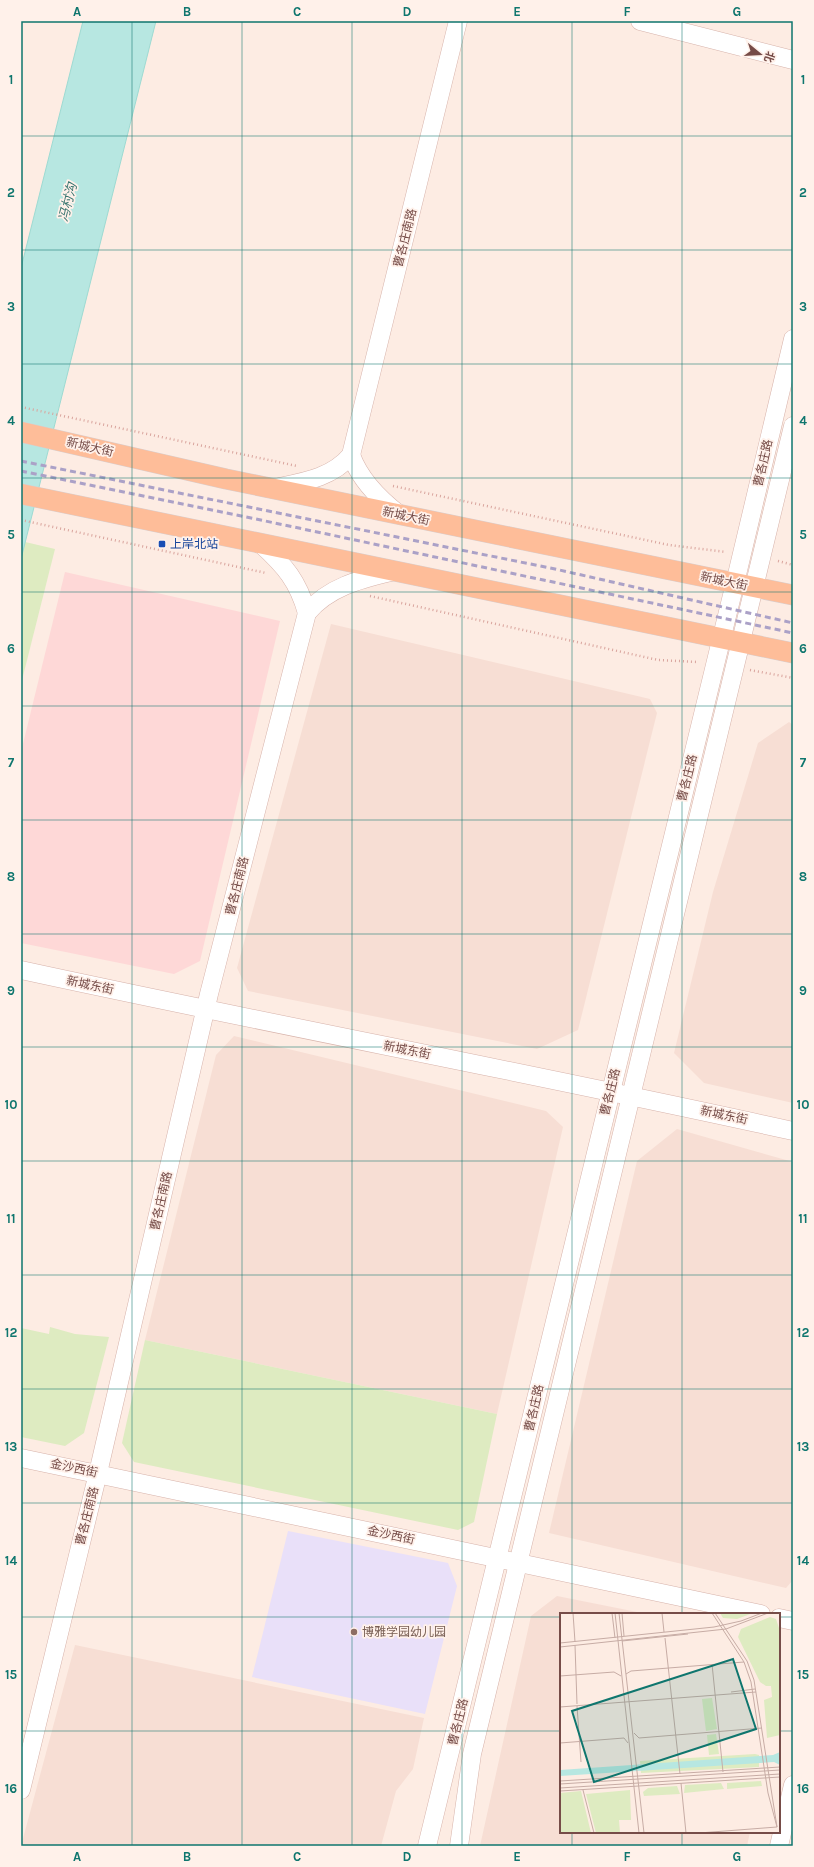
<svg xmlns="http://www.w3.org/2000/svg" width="814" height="1867" font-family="Karla,'Noto Sans SC',sans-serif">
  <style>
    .residential { fill: #f7ded4 }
    .commercial { fill: #fed8d7 }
    .education { fill: #e9e0f9 }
    .green { fill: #deebc1 }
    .water { fill: #b7e7e1; stroke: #9ddad2 }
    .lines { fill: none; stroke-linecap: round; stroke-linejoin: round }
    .secondary-casing { stroke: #d7b3ab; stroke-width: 19 }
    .primary-casing { stroke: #d9cdcc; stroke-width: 21 }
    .path { stroke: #d9a49d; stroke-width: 2.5; stroke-dasharray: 1 3; stroke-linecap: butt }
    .secondary { stroke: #fff; stroke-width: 18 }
    .primary { stroke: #febd99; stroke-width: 20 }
    .rail { stroke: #aba1c7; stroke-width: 3; stroke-dasharray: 6 4; stroke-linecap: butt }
    .grid { fill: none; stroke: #0f766e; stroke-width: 1; stroke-opacity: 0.55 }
    .transit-dot { fill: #1a4fb4; stroke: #fff1ea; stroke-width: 1.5 }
    .education-dot { fill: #8d6e63; stroke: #fff1ea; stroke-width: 1.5 }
    .labels { text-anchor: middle; stroke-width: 3.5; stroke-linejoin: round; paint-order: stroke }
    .street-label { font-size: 12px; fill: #764c48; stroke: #fff1ea }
    .transit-label { font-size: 12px; fill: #164399; stroke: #fff1ea; text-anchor: start }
    .education-label { font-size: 12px; fill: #785e54; stroke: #fff1ea; text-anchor: start }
    .water-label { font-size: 13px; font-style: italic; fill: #38756f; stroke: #fff1ea }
    .inset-road { fill: none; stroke: #c7aca5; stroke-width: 1 }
    .view { fill: #0f766e; fill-opacity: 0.15; stroke: #0f766e; stroke-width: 2 }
    .inset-edge { fill: none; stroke: #764c48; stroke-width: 2 }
    .neatline { fill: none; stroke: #0f766e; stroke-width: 1.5 }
    .grid-label { font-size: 13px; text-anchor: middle; font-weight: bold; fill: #0f766e }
  </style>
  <rect width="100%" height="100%" fill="#fdece3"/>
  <!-- residential -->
  <g class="residential">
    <path d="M331,624L650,699L657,713L578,1030L537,1049L248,991L237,968Z"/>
    <path d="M789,722L793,725V1103L704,1083L674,1053L713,892L758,743Z"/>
    <path d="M234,1036L546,1111L563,1127L497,1414L145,1340L216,1055Z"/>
    <path d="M677,1129L793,1162V1580L786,1588L549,1533L637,1161Z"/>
    <path d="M557,1596L647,1614H561V1832H750L747,1846H480L531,1616Z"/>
    <path d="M75,1645L424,1718L413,1769L396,1791L381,1846H21Z"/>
  </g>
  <!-- commercial -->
  <path class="commercial" d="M65,572L280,621L200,961L174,974L21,943V752Z"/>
  <!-- education -->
  <path class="education" d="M288,1531L448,1563L457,1586L425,1714L252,1677Z"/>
  <!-- green -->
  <g class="green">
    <path d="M21,541L55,549L21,684Z"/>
    <path d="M50,1327L75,1334L109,1337L84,1433L65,1446L21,1437V1328L49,1334Z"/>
    <path d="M145,1340L497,1414L474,1522L458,1530L134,1462L122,1443Z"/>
  </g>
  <!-- water -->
  <path class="water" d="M83,21H156L21,559V268Z"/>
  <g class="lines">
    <defs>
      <g id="secondary">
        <path d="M640,21L793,60"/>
        <path d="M351,455C360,480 379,499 400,515"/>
        <path d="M274,488C303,482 332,478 351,455L458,21"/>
        <path d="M261,544C285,566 298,581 307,613"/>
        <path d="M21,970C278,1026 536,1074 793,1131"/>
        <path d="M21,1458L761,1614"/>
        <path d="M779,1618L793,1621"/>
        <path d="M21,1790L98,1473L209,994L307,613C329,586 362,579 395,571"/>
        <path d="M427,1846L735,583L793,339"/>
        <path d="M459,1846L472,1754L793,426"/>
        <path d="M779,1846L793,1785"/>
      </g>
      <g id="primary">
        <path d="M21,432L226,479L793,595"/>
        <path d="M21,494L793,653"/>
      </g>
    </defs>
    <!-- secondary casing -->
    <use href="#secondary" class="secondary-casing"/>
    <!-- primary casing -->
    <use href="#primary" class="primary-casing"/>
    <!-- path -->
    <g class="path">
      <path d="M21,407L297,466"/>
      <path d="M393,486L669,545L726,552"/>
      <path d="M21,520L266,573"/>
      <path d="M778,561L793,565"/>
      <path d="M370,596L658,660L698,662"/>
      <path d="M750,670L793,678"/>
    </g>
    <!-- secondary -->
    <use href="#secondary" class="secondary"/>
    <!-- primary -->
    <use href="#primary" class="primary"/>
    <!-- rail -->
    <g class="rail">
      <path d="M21,461L555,569L793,623"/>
      <path d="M21,471L256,519L793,633"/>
    </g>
  </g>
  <!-- grid -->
  <path class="grid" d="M132,21V1846M242,21V1846M352,21V1846M462,21V1846M572,21V1614M682,21V1614M21,136H793M21,250H793M21,364H793M21,478H793M21,592H793M21,706H793M21,820H793M21,934H793M21,1047H793M21,1161H793M21,1275H793M21,1389H793M21,1503H793M21,1617H561M779,1617H793M21,1731H561M779,1731H793M572,1832V1846M682,1832V1846"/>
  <!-- markers -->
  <rect class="transit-dot" x="158" y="540" width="8" height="8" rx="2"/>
  <circle class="education-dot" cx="354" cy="1632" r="4"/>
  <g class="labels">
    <!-- street labels -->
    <g class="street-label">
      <text transform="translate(405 238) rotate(-76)" y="4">曹各庄南路</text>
      <text transform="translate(90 447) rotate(13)" y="4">新城大街</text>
      <text transform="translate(763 463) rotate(-77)" y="4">曹各庄路</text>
      <text transform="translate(406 516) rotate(12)" y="4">新城大街</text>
      <text transform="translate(724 581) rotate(12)" y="4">新城大街</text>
      <text transform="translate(687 778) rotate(-76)" y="4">曹各庄路</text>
      <text transform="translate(237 886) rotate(-76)" y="4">曹各庄南路</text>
      <text transform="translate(90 985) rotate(12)" y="4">新城东街</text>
      <text transform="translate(407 1050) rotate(11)" y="4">新城东街</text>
      <text transform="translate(610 1092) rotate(-76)" y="4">曹各庄路</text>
      <text transform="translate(724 1115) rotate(12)" y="4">新城东街</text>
      <text transform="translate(161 1201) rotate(-77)" y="4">曹各庄南路</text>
      <text transform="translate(534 1408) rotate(-77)" y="4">曹各庄路</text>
      <text transform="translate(74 1468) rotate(12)" y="4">金沙西街</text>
      <text transform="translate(87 1516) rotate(-76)" y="4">曹各庄南路</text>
      <text transform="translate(391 1535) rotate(12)" y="4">金沙西街</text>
      <text transform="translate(458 1722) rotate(-76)" y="4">曹各庄路</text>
    </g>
    <!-- transit labels -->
    <g class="transit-label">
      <text x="170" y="548">上岸北站</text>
    </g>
    <!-- education labels -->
    <g class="education-label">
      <text x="362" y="1636">博雅学园幼儿园</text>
    </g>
    <!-- water labels -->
    <g class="water-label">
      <text transform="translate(67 202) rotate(-76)" y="5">冯村沟</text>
    </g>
  </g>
  <!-- overview -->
  <g transform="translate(560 1613)">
    <rect width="220" height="220" fill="#fdece3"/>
    <path d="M160,0H193L177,6L163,5ZM210,4L216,6L220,18V122L207,125L204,87L212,84L211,73H206L200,69L178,24L181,16ZM152,85L157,116L146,118L142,86ZM156,121L159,141L149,142L147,122ZM195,141L199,142V154L81,160L80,148ZM201,168L202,173L167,176V170ZM161,170L164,176L124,180L125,172ZM117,173L120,181L84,183L83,179L88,175ZM70,177L71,207H59L60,220H36L26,181ZM21,178L31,220H0V180Z" fill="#deebc1"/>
    <path d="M220,139V152L214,149L0,163V157L213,142Z" fill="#b7e7e1"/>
    <path class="inset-road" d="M13,0L15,29M52,0L55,25M55,0L79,220M59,0L84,220M62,0L64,23M102,0L104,19M152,0L184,49L191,69L208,180L217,214M155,0L187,48L194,67L217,214M105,25L120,161M62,28L128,21M0,30L154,14L181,8L202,0M15,32L17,91M0,34L166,16L208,0M152,51L163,159M66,61L71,58L184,49M0,63L54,59L61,63M171,79L195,76M17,93L21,149M0,94L196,79M74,120L79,125L202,115M0,130L64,125L68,130M0,168L220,154M121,170L126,220M0,171L220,157M0,175L220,161M23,177L34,220M0,178L220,164M139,220L217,214"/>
    <path class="view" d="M173,46L196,116L34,169L12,98Z"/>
    <rect width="220" height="220" class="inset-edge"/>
  </g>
  <!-- border -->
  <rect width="814" height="1867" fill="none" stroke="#fff1ea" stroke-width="44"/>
  <!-- north arrow -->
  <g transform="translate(760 54) rotate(108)" stroke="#fff1ea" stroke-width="3" paint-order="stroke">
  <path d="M0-3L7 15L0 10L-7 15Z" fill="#764c48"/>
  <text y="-6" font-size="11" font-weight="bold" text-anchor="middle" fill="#764c48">北</text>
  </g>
  <rect x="22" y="22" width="770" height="1823" class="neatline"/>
  <g class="grid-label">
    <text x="77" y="16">A</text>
    <text x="187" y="16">B</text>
    <text x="297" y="16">C</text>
    <text x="407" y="16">D</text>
    <text x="517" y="16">E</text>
    <text x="627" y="16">F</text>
    <text x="737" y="16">G</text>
    <text x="11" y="84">1</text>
    <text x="803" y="84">1</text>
    <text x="11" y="197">2</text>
    <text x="803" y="197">2</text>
    <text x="11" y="311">3</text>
    <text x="803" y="311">3</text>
    <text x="11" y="425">4</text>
    <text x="803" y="425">4</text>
    <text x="11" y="539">5</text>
    <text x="803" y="539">5</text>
    <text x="11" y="653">6</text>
    <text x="803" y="653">6</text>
    <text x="11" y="767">7</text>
    <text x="803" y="767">7</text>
    <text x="11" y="881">8</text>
    <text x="803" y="881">8</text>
    <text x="11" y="995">9</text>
    <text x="803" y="995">9</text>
    <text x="11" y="1109">10</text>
    <text x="803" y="1109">10</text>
    <text x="11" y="1223">11</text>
    <text x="803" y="1223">11</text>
    <text x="11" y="1337">12</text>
    <text x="803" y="1337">12</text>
    <text x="11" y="1451">13</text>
    <text x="803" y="1451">13</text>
    <text x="11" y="1565">14</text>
    <text x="803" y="1565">14</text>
    <text x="11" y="1679">15</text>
    <text x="803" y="1679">15</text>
    <text x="11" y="1793">16</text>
    <text x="803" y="1793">16</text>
    <text x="77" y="1861">A</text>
    <text x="187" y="1861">B</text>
    <text x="297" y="1861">C</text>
    <text x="407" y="1861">D</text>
    <text x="517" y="1861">E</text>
    <text x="627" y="1861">F</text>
    <text x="737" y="1861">G</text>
  </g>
</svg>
